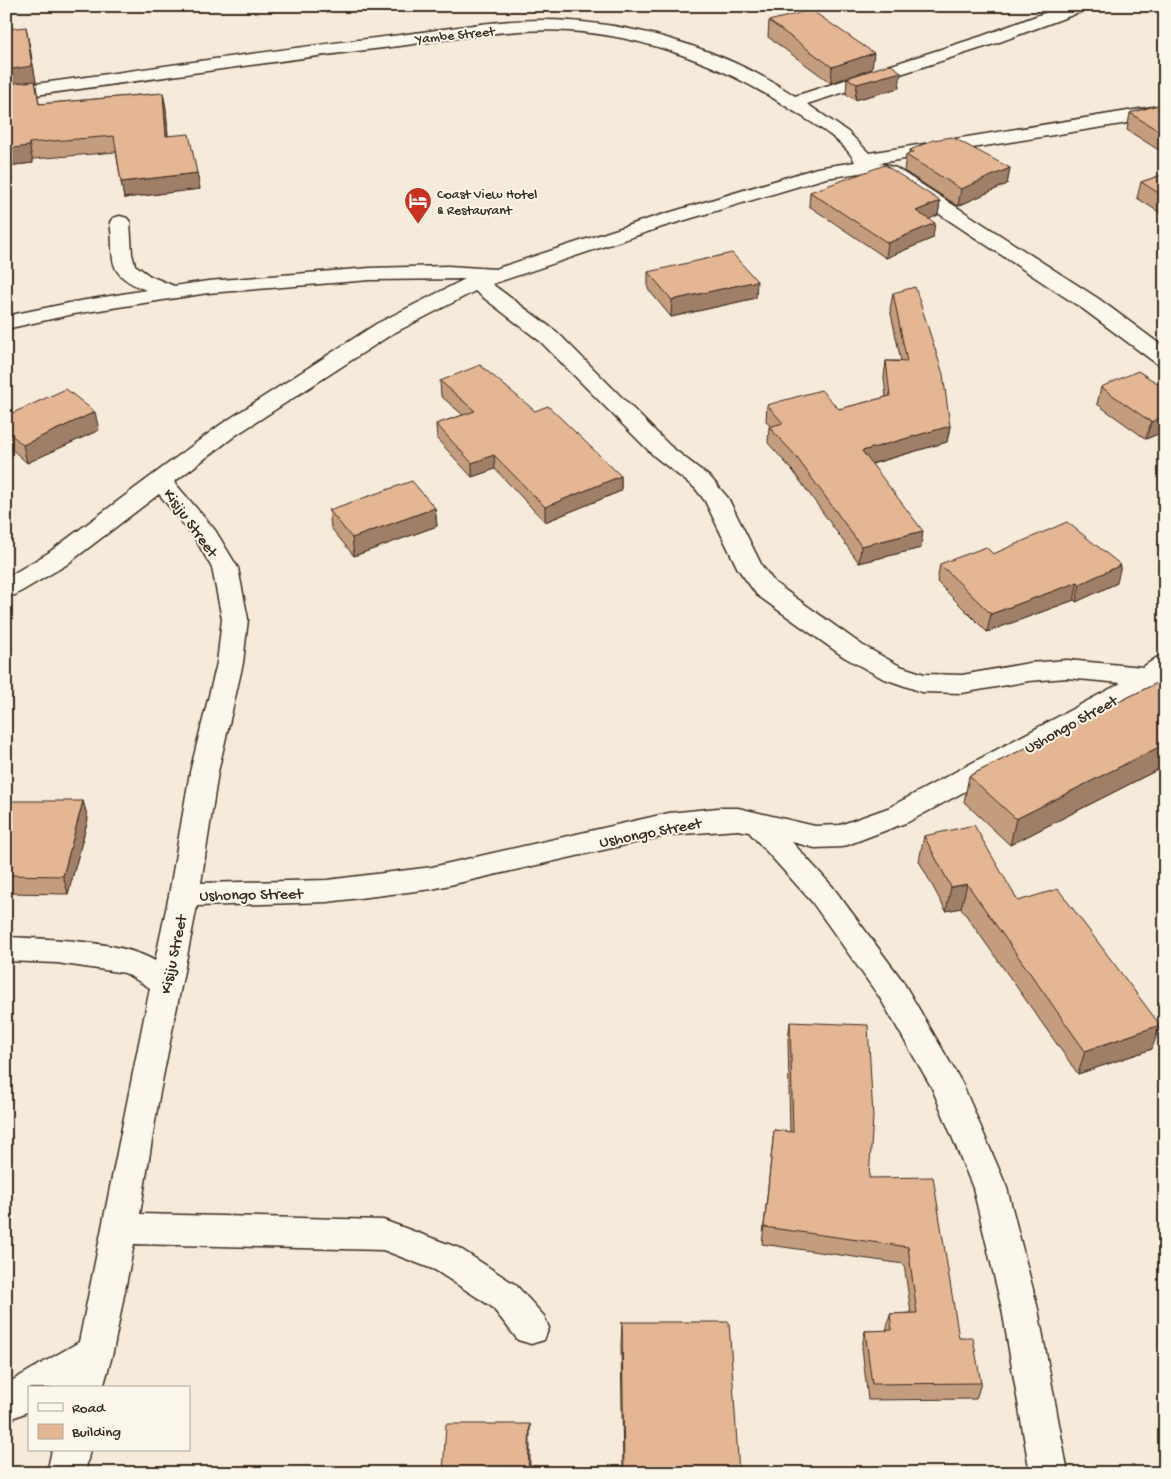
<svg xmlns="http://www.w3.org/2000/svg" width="1171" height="1479" font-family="'Gochi Hand',sans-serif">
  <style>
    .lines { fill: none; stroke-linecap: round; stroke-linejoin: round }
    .minor-casing { stroke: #3b2a1e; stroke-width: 3 }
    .minor { fill: #fbf7ec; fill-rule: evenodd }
    .wall { fill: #c49d7f; stroke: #3b2a1e }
    .shaded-wall { fill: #a07f68; stroke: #3b2a1e }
    .building { fill: #e4b694; stroke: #3b2a1e }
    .labels { text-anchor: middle; stroke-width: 4; stroke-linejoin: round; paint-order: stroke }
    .far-street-label { font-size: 14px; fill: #3b2a1e; stroke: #fbf7ec }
    .far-poi-label { font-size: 14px; fill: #3b2a1e; stroke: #fbf7ec; text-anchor: start }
    .street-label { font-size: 16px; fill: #3b2a1e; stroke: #fbf7ec }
  </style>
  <rect width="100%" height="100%" fill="#f6eada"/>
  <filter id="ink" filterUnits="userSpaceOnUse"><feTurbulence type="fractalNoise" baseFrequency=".02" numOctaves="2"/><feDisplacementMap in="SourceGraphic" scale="10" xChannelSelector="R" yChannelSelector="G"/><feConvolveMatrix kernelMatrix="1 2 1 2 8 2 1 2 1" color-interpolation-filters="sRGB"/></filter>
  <g filter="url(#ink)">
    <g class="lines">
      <defs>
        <g id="minor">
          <path d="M1063,6H1088L1086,10L994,44L807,104L848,132L869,153L1165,105V117L879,163L896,168L1099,299L1165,348V366L1157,364L1083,309L882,176L866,172L826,178L662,227L492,284L557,332L670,446L711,478L728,498L762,566L775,583L862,645L900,666L924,674L962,675L1029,663L1067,660L1143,667L1156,658L1165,655V677L1136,699L908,822L842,847L815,848L792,842L832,886L902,980L962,1083L1007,1188L1038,1309L1068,1473H1030L1002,1309L973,1188L932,1088L880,998L812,902L749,832L738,830L669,835L432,889L327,902L197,906L159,1097L140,1214L383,1220L459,1248L516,1285L544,1316L549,1328L544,1340L531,1344L518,1340L492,1307L435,1270L383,1250L134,1244L113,1352L103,1388H29V1411L6,1421V1384L79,1342L150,988L125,973L57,963L6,961V937C48,939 120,940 155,961L169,895L190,772L217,663L222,619L212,568L196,540L159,494L66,565L15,595L6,597V578L48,553L220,425L376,324L465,279L370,280L208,293L74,314L6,329V316L74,302L146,290C102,273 116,258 110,222L113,218L120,216L127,218L130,222L132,254L135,265L150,276L174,286L208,281L370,268L448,266L495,269L648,219L817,168L855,162C846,141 809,121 790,109C725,66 647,36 569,31C509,27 450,40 391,47C263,62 135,82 6,99V88C135,71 263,51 392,36C451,29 510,16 570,21C647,26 730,53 795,96L982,36ZM475,291L541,342L654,456L695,488L705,501L738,569L757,595L844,657L882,678L922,692L962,693L1029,681L1067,678L1121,683L888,808L840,825L815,826L738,808H718L669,813L432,867L327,880L201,883L218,772L243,663L248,619L238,568L215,530L174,482L236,435L392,334Z"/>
          <path d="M1153,6H1165V13L1155,10Z"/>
          <path d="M52,1450H90L85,1473H47Z"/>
        </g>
      </defs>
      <!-- minor casing -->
      <use href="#minor" class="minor-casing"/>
      <!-- minor -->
      <use href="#minor" class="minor"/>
    </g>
    <!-- wall -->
    <g class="wall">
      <path d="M769,21L872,69L831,83L768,37Z"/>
      <path d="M29,43L36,82H35L39,104L163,93L166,109L168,136L197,173L200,189L124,198L116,152L33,159V163L6,166Z"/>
      <path d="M847,78L899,88L855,100L846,94Z"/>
      <path d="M1165,103V154L1127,130L1130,113Z"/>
      <path d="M910,150L1010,168L1007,184L958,206L904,171L906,155L909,154Z"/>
      <path d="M1165,174V216L1137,198L1141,182Z"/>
      <path d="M810,192L940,201L938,215L929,219L933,238L886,258L809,206Z"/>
      <path d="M648,272L756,298L671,317L648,289Z"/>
      <path d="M893,293L950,426L947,442L872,464L921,548L859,563L793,471L768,443L769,427L770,426L766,421L767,405L839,409L886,397L884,377L886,361H901L890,309Z"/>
      <path d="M440,381L535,411L621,476V491L545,522L495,469L472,477L437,439L436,424L463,415L441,396Z"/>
      <path d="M1101,387L1165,388V431L1146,439L1097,404Z"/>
      <path d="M6,416L99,430L27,463L6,444Z"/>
      <path d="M435,508L437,526L354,556L331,528L329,510Z"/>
      <path d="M993,554L1117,583L1076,602L1074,600L987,632L937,582L940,564Z"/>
      <path d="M1165,679V766L1010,845L964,802L969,776Z"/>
      <path d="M83,801L88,819L68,894L6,893V824Z"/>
      <path d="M924,836L1018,901L1152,1049L1078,1074L961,908L946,911L919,861Z"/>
      <path d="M790,1022L869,1178L959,1338L981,1383L976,1399L868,1400L862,1347L865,1331H886L890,1314L911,1313L904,1264L762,1244L774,1130L790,1132L788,1040Z"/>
      <path d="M622,1322L739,1473H623L621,1346Z"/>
    </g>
    <!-- shaded-wall -->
    <g class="shaded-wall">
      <path d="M26,27L29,43L36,82H35L42,120L6,86V70Z"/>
      <path d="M874,53L872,69L831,83L832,67Z"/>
      <path d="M901,72L899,88L855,100L857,84Z"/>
      <path d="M163,93L166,109L169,152L166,136Z"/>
      <path d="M29,143L33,163L6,166V149Z"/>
      <path d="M1010,168L1007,184L958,206L961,189Z"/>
      <path d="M197,173L200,189L124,198L121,182Z"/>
      <path d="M940,201L938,215L914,226L916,211Z"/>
      <path d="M935,223L933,238L886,258L888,243Z"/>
      <path d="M757,281L756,298L671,317L672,300Z"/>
      <path d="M95,412L99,430L27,463L23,445Z"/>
      <path d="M1165,415V431L1146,439L1151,422Z"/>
      <path d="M950,426L947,442L860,467L862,451Z"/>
      <path d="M494,455L495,469L472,477V463Z"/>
      <path d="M621,476V491L545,522V507Z"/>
      <path d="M435,508L437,526L354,556L352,538Z"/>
      <path d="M923,531L921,548L859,563L861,546Z"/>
      <path d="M1121,565L1117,583L1076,602L1080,584Z"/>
      <path d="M1078,582L1074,600L987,632L991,614Z"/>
      <path d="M1165,744V766L1010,845L1016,819Z"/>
      <path d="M83,801L88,819L68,894L63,876Z"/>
      <path d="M967,884L961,908L946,911L951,887Z"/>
      <path d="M1160,1025L1152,1049L1078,1074L1085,1051Z"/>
      <path d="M530,1424V1473H528Z"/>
    </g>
    <!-- building -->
    <g class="building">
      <path d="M811,10L874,53L832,67L769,21Z"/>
      <path d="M26,27L32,66L6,70V29Z"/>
      <path d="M890,64L901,72L857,84L847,78Z"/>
      <path d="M35,81L39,104L163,93L166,136L189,134L197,173L121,182L114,136L29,143V146L6,149V84Z"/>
      <path d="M1165,103V135L1130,113Z"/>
      <path d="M952,137L1010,168L961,189L906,155L914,152L910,150L933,140Z"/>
      <path d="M885,165L940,201L916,211L935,223L888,243L810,192Z"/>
      <path d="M1165,174V197L1141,182Z"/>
      <path d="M732,253L757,281L672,300L648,272Z"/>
      <path d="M915,287L943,374L950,426L862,451L923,531L861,546L795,455L769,427L783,423L767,405L821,390L839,409L890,396L886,361L907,362L893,293Z"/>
      <path d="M480,365L535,411L548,406L621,476L545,507L494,455L472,463L436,424L475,411L440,381Z"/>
      <path d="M1138,371L1165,388V415L1151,422L1101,387Z"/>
      <path d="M66,389L95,412L23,445L6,430V416Z"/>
      <path d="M412,481L435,508L352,538L329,510Z"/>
      <path d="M1067,522L1121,565L1080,584L1078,582L991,614L940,564L986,547L993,554Z"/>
      <path d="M1165,679V744L1016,819L969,776Z"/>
      <path d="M13,801H83L63,876L6,875V824Z"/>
      <path d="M974,825L1018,901L1058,889L1160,1025L1085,1051L967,884L951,887L924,836Z"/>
      <path d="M790,1022L868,1025L873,1117L869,1178L933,1177L959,1338H973L981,1383L872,1384L865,1331L892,1330L890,1314L917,1313L908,1247L764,1227L774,1130L793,1132Z"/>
      <path d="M622,1322H729L739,1473H624Z"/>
      <path d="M446,1424H530L528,1473H443Z"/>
    </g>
  </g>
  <!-- icons -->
  <defs>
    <symbol id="hotel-pin" viewBox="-11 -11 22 30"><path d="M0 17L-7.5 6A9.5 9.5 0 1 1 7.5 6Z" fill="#c8321e" stroke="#fbf7ec"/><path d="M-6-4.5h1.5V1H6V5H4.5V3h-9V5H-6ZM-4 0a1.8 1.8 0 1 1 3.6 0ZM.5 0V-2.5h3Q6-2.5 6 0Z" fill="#fff"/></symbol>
  </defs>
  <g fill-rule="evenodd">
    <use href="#hotel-pin" x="402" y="185" width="32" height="43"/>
  </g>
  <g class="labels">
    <!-- far-street labels -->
    <g class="far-street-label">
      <text transform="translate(455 34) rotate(-6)" y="5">Yambe Street</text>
    </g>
    <!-- far-poi labels -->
    <g class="far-poi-label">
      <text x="437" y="198">Coast View Hotel<tspan x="437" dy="16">&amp; Restaurant</tspan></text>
    </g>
    <!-- street labels -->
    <g class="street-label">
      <text transform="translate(192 522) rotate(54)" y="6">Kisiju Street</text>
      <text transform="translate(1070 723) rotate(-29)" y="6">Ushongo Street</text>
      <text transform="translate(650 831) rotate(-11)" y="6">Ushongo Street</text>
      <text transform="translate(251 893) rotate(-1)" y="6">Ushongo Street</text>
      <text transform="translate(172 954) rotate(-78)" y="6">Kisiju Street</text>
    </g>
  </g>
  <!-- margin -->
  <rect width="1171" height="1479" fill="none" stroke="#fbf7ec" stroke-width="25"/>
  <rect x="12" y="12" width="1146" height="1454" fill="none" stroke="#3b2a1e" stroke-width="2" filter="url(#ink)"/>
  <!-- legend -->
  <rect x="28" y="1386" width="162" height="65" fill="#fbf7ec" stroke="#aea59a"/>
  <rect x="38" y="1403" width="25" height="8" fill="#fbf7ec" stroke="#aea59a"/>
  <text x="72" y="1412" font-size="15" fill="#3b2a1e">Road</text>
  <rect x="38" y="1424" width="25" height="15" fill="#e4b694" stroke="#aea59a"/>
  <text x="72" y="1436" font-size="15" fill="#3b2a1e">Building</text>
</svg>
